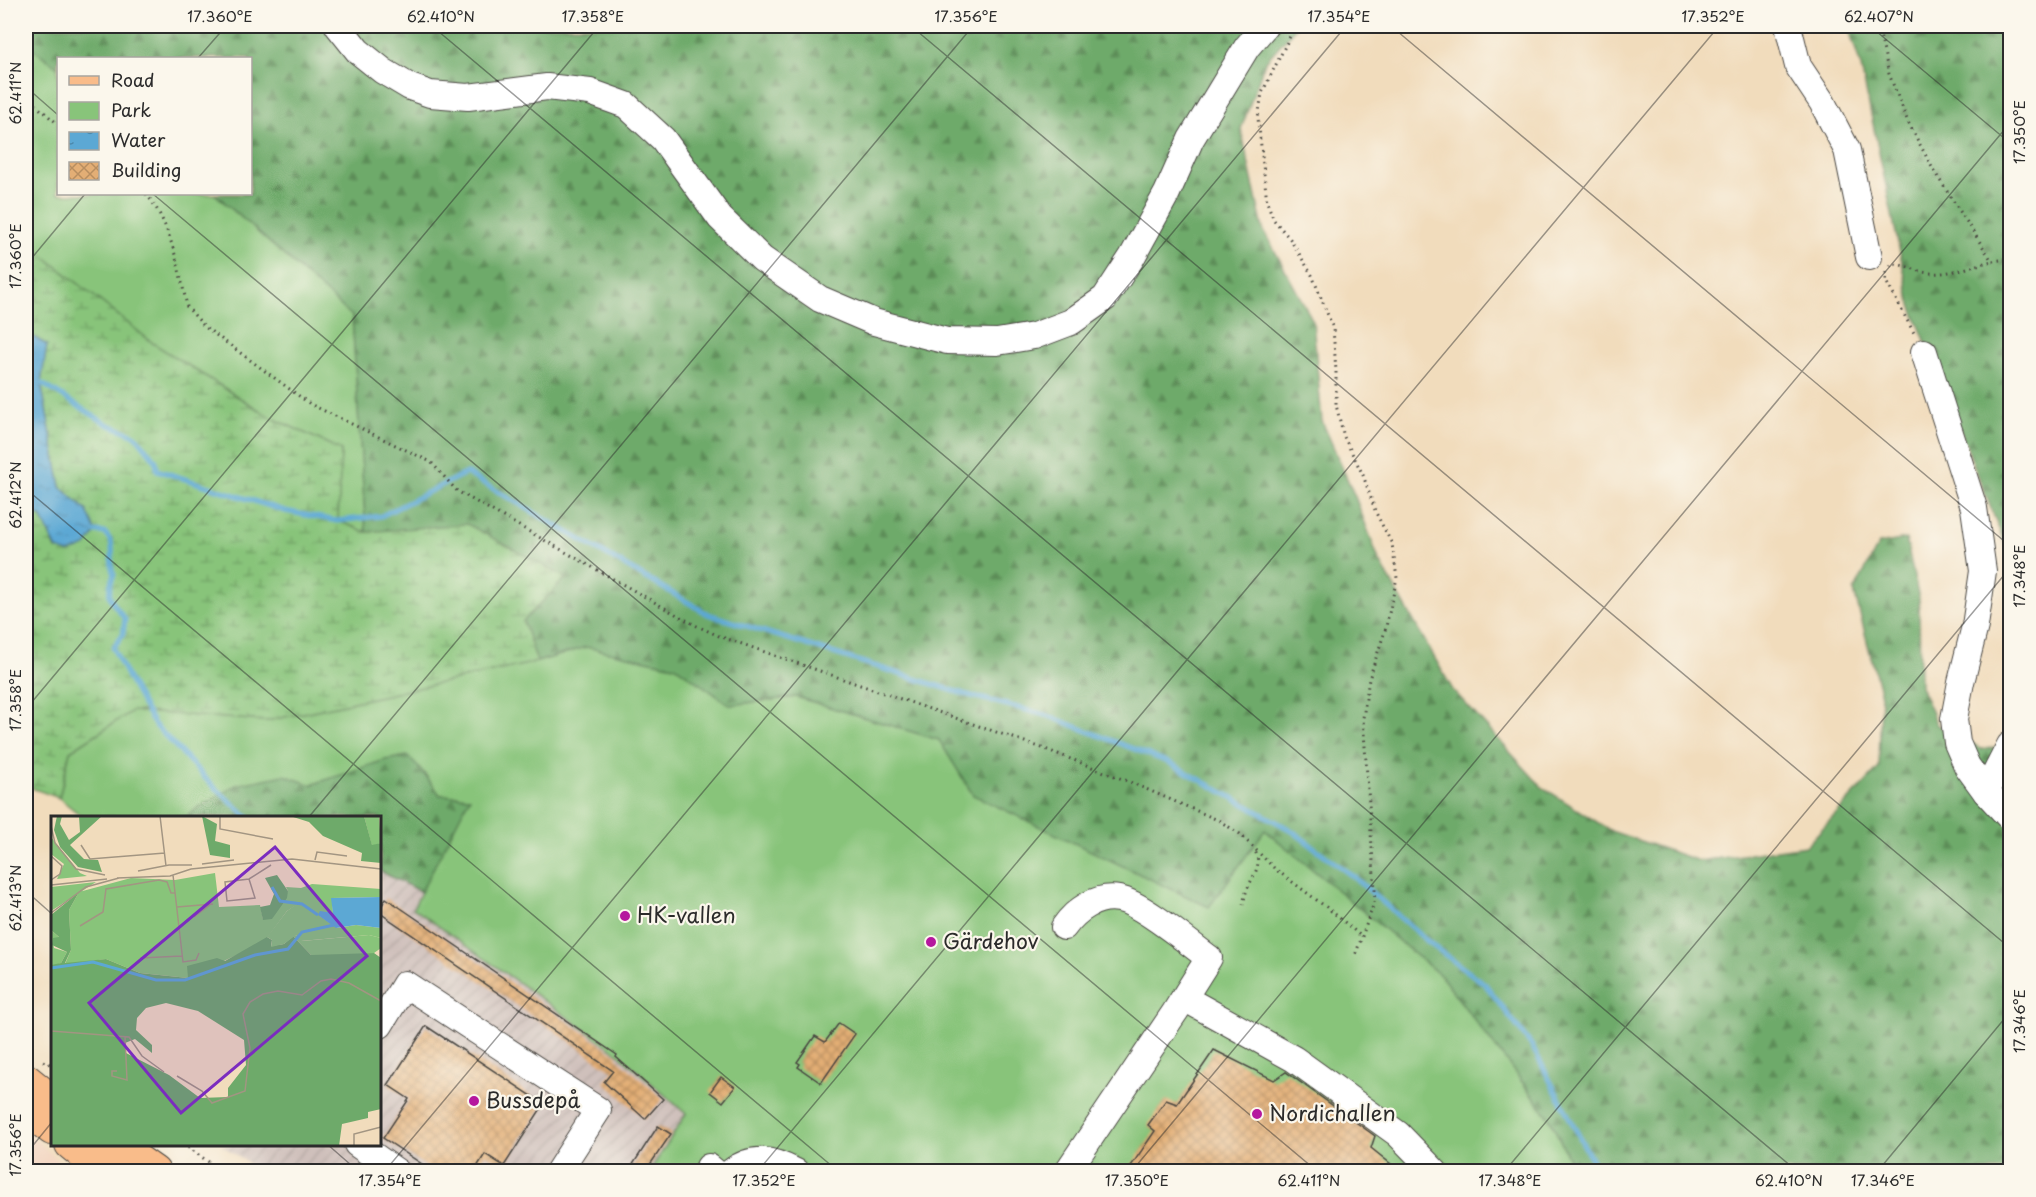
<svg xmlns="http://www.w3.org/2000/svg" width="2036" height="1197" font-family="'Playpen Sans',sans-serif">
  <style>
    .built { fill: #f3d4bf }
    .industrial { fill: url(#industrial-furrows) }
    .green { fill: #88c47a; stroke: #5a7852; stroke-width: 1.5 }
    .forest { fill: url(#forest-firs); stroke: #4c6a4a; stroke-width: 1.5 }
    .wetland { fill: url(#wetland-marsh); stroke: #5a7852; stroke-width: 1.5 }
    .water { fill: url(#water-ripples); stroke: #446a80; stroke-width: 1.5 }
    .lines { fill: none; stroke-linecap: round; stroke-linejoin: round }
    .stream { stroke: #5ca8d4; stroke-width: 5 }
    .building { fill: url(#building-cross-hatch) }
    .minor-casing { stroke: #494641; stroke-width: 28 }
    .major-casing { stroke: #494641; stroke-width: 34 }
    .path { stroke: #494641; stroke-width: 3; stroke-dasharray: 1.5 4.5; stroke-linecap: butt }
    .minor { stroke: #fff; stroke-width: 26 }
    .major { stroke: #f9bc8a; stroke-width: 32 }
    .ticks { fill: none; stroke: #2b2b2b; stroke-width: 1.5; stroke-opacity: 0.45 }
    .poi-dot { fill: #b5179e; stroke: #fbf7ec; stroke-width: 2 }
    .labels { text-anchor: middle; stroke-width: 4.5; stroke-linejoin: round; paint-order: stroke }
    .poi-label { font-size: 21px; fill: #2b2b2b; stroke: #fbf7ec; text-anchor: start }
    .inset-river { fill: none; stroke: #5ca8d4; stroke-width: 3 }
    .inset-road { fill: none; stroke: #a29582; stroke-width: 1.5 }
    .view { fill: #7b2cbf; fill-opacity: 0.15; stroke: #7b2cbf; stroke-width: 3 }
    .inset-edge { fill: none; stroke: #2b2b2b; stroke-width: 3 }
    .neatline { fill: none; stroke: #2b2b2b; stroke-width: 2 }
    .ticks-label { font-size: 15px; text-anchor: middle; fill: #2b2b2b }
  </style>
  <defs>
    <pattern id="industrial-furrows" width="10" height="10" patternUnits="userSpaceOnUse" patternTransform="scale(1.5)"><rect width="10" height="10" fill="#cfc0bb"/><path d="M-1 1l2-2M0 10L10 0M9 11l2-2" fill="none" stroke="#b2a5a1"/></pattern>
    <pattern id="forest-firs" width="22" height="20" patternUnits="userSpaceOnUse" patternTransform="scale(1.5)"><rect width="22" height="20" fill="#6eaa6a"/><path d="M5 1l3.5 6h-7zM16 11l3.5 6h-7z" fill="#5b8b57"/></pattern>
    <pattern id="wetland-marsh" width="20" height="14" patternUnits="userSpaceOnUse" patternTransform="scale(1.5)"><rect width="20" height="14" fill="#88c47a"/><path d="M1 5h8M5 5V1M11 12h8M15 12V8" fill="none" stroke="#6f9f64"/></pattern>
    <pattern id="water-ripples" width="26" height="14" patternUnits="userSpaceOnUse" patternTransform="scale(1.5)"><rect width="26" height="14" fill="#5ca8d4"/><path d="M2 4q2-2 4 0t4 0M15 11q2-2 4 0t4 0" fill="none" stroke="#4c89ac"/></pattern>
    <pattern id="building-cross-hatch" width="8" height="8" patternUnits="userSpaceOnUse" patternTransform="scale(1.5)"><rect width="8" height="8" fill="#e3ae75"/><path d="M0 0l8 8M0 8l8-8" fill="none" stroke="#b88e60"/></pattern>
  </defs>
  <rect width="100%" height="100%" fill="#fbf7ec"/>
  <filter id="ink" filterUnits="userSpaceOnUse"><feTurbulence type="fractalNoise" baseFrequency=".0167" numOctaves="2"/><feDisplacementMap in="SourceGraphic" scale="12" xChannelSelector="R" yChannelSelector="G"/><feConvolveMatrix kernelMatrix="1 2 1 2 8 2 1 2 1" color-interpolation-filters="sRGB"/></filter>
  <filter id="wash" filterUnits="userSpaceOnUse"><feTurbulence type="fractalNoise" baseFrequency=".008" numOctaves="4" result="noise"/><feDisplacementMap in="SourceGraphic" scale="24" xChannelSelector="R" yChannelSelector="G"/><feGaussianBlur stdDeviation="1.35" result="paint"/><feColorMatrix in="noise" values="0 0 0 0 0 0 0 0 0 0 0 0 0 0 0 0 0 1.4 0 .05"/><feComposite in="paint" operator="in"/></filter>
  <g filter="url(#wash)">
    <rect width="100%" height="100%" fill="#f1dcbc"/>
    <!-- built -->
    <path class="built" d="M26,1131L70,1171H26Z"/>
    <!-- industrial -->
    <path class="industrial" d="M380,871L421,892L413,907L615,1051L687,1114L650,1171H260L221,1145L380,1144Z"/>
    <!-- green -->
    <g class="green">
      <path d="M26,44L58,67V194H215L352,316L366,532L337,521L341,450L270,417L154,344L26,242Z"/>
      <path d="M586,647L675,666L730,705L796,697L940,740L973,795L1264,829L1441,976L1549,1117L1575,1171H650L686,1114L615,1051L413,908L469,797L440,795L423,772L338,777L310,785L284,775L198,808L186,817H83L59,798L70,751L132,711L266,721L537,662Z"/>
    </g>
    <!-- forest -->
    <g class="forest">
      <path d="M26,26H1297L1265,62L1241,129L1263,229L1313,321L1322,421L1356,499L1379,560L1453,690L1542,787L1611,831L1699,861L1806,846L1879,768L1881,695L1854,591L1879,544L1906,539L1919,599L1920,686L1937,725L1982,749L2010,747V1171H1575L1549,1117L1441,976L1265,830L1209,907L973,795L939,740L796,697L730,705L675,666L586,647L537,662L523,621L565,578L467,524L366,532L352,316L215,194H250V58H58V67L26,44Z"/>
      <path d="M1848,26H2010V557L1911,305L1861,67Z"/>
      <path d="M407,756L423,772L440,795L470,797L421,892L380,871V818L186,817L198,808L236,785L284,775L311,785L385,760Z"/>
    </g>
    <!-- wetland -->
    <path class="wetland" d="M26,242L154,344L270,417L341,450L338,521L366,532L467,524L566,578L523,621L537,662L266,721L132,711L70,751L59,798L26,786V512L41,516L56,549L87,511L61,487L41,383L47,345L26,333Z"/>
    <!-- water -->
    <path class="water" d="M26,333L47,345L41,383L61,487L87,511L96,532L86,546L69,553L57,549L41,516L26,512Z"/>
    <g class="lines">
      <!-- stream -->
      <g class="stream">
        <path d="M41,383L107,424L135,435L156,461L157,470L285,511L337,521L381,516L466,473L708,614L964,694L1046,715L1170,763L1291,830L1355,878L1433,946L1485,984L1532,1046L1598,1172"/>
        <path d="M96,532L105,533C107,536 110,539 111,542C115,553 108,564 114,574C104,599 112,600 125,619L123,634L113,648L132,686L154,724L212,785L249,818"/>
      </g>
    </g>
    <g id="blocks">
      <!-- building -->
      <g class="building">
        <path d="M386,898L617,1055L616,1057L663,1099L645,1119L604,1082L613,1071L380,913V909Z"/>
        <path d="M839,1023L855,1034L821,1083L798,1067L800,1064L797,1062L815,1036L825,1042Z"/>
        <path d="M426,1026L544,1104L504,1166L485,1154L474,1172H434L383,1138L409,1099L388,1085Z"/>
        <path d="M1214,1050L1274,1080L1286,1072L1375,1136L1371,1148L1401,1172H1127L1155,1131L1148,1125L1166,1100L1177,1104Z"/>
        <path d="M721,1077L735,1087L723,1102L710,1092Z"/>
        <path d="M658,1126L671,1134L645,1172H628Z"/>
      </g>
    </g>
  </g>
  <g filter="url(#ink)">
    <use href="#blocks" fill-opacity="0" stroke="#494641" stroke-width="1.5"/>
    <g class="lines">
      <defs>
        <g id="minor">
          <path d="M338,26L358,51L383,71L410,87L430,94L468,97L547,87L590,92L626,105L663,139L720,218L762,259L820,299L874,322L947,341L997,342L1034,336L1071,322L1105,298L1132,257L1167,193L1191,139L1247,47L1265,26"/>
          <path d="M1788,26L1798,66L1822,102L1847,150L1869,257"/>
          <path d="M1924,352L1974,508L1983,571L1975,626L1961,682L1954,719L1957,743L1967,766L1986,792L2010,818"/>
          <path d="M1986,792L2010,745"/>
          <path d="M1064,927C1076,910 1097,895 1119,899C1141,903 1189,943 1209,958L1175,1012L1067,1172"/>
          <path d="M1184,998L1294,1059L1398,1134L1435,1172"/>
          <path d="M380,1025L405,984L598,1110L558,1172"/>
          <path d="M357,1144L397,1172"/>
          <path d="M709,1167L715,1172"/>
          <path d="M731,1172C753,1154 773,1160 796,1172"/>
        </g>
        <g id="major">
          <path d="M26,1080L52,1101"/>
          <path d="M26,1108L52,1129"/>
          <path d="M71,1144L105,1172"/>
          <path d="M114,1144L154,1172"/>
        </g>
      </defs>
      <!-- minor casing -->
      <use href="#minor" class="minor-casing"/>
      <!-- major casing -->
      <use href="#major" class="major-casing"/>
      <!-- path -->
      <g class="path">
        <path d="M1295,26L1262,93L1258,118L1267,202L1274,220L1290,239L1312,275L1333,328L1336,371V405L1344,437L1363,475L1376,513L1392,544L1397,578L1385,631L1369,679L1363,718L1375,890L1374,903L1355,956"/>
        <path d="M1878,26L1889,74L1908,122L1934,171L1992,261L2010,259"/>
        <path d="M26,97L58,124"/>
        <path d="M146,194C170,221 180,272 187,307L205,327L310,404L431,462L457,491L695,625L719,636L1045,749L1125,780L1218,820L1240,834L1275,869L1330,910L1362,937"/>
        <path d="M1890,266L1892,264C1906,264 1916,272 1930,273C1950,275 1972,266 1992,261"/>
        <path d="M1886,272V281L1914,333"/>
        <path d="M1243,905C1244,900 1245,895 1247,890C1252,876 1263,867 1255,851"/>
        <path d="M43,1061L52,1065"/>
        <path d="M183,1144L223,1172"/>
      </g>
      <!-- minor -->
      <use href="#minor" class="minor"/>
      <!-- major -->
      <use href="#major" class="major"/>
    </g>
  </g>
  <!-- ticks -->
  <path class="ticks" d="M432,26L1798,1172M911,26L2010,948M1391,26L2010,546M1870,26L2010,143M198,58L226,26M26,87L58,115M153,194L1318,1172M26,265L85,194M26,489L839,1172M26,709L599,26M308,818L973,26M26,891L52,914M327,1144L359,1172M26,1154L52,1122M384,1172L1346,26M757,1172L1719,26M1131,1172L2010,123M1504,1172L2010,568M1877,1172L2010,1012"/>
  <!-- markers -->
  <g class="poi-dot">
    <circle cx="625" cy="916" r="6"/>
    <circle cx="931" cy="942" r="6"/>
    <circle cx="474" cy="1101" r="6"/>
    <circle cx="1257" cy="1114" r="6"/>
  </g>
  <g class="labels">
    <!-- poi labels -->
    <g class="poi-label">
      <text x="637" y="923">HK-vallen</text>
      <text x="943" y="949">Gärdehov</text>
      <text x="486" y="1108">Bussdepå</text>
      <text x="1269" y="1121">Nordichallen</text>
    </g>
  </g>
  <!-- overview -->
  <g transform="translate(51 816)">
    <rect width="330" height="330" fill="#f1dcbc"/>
    <path d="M313,0H328L330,27L321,30ZM0,21L29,57L36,60L6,63L13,48L0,38ZM164,57L168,91L209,89L212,103L221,102L237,75L235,71L250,72L252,77L250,86L236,95L213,126L137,162L89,157L55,143L14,148L20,134L18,94L28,76L80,62L124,64ZM45,66L0,95V71ZM0,114L9,122L2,126L3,132L16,136L10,147L3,150L0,149ZM245,119L251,125L318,119L330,122V132L323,137L301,139H260L242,120Z" fill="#88c47a"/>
    <path d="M6,0H11L9,8L18,24L29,16L28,0H51L19,29L33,43L47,44L51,56L27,51L9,31L3,14ZM151,0L166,8L164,25L179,29V42L159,39ZM239,0H313L321,29L330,27V47L310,45L311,37L272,20L258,6ZM226,59L237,75L236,82L221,103L212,104L209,91L219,89L223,78L214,62ZM28,76L18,94L20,134L14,147L55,143L89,157L137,162L136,150L166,142L174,145L216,121L221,124L220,130L233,128L242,120L260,139L323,137L330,142V293L317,296V302L291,308L288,330H0V149L10,147L16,136L1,129L2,122L8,121L0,114V99ZM115,187L147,195L193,224L195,249L177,272V281L149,282L118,259L75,237L74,227L84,223L101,237V229L85,214L86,202L95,192Z" fill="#6eaa6a" fill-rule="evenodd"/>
    <path d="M261,68L330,73V81L281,82L282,98L269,100L286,112L305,109L330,112V122L318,119L250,125L245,119L233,128L220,131L221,124L216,121L236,95L250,85V72Z" fill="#88c47a"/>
    <path d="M330,81V112L305,109L285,112L267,99L269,95L282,97L280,82Z" fill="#5ca8d4"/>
    <path class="inset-river" d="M221,71L229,85L251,88L267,99M0,152L42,146L105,164H134L204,139L237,133L251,116L283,109"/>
    <path class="inset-road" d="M109,0L115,50M169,0V13L222,23M0,10L4,27L25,53L54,59M30,29L39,43L114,37M0,40L11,50L9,58L0,64M264,44L266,36L296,40M151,48L183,44M87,55L118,49H141M122,59L132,146L145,144L148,137M66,62L119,60L140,53L241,43L330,53M198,63L204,82L176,85L174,66L198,63L220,49M0,69L56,63M126,91L162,88M0,97L35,71L68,62M143,101L160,88M29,110L52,96L55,73L108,64L116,66L120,77H124M89,142L131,140M0,215L78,221L91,240L113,256M66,255H61V260L76,264L74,221M126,260L151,275L161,287L194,275L199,232L192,198L199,186L212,178L227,175L251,179L270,165L280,163L298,167L330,185M303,330V318L330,311"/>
    <path class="view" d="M224,31L316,140L130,297L38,187Z"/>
    <rect width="330" height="330" class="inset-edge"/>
  </g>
  <!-- margin -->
  <rect width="2036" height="1197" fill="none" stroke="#fbf7ec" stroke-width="66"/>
  <!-- legend -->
  <rect x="57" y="57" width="195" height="138" fill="#fbf7ec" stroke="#a8a59f" stroke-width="1.5"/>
  <rect x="69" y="76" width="30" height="9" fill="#f9bc8a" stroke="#a8a59f" stroke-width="1.5"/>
  <text x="111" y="87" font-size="18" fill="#2b2b2b">Road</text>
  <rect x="69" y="102" width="30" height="18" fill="#88c47a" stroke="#a8a59f" stroke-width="1.5"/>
  <text x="111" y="117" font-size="18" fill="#2b2b2b">Park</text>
  <rect x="69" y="132" width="30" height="18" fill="url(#water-ripples)" stroke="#a8a59f" stroke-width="1.5"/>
  <text x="111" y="147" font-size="18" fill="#2b2b2b">Water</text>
  <rect x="69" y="162" width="30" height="18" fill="url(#building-cross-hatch)" stroke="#a8a59f" stroke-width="1.5"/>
  <text x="111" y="177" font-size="18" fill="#2b2b2b">Building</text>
  <rect x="33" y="33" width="1970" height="1131" class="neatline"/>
  <g class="ticks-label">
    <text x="220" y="22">17.360°E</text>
    <text x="441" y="22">62.410°N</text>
    <text x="593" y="22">17.358°E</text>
    <text x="966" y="22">17.356°E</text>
    <text x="1339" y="22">17.354°E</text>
    <text x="1713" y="22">17.352°E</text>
    <text x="1879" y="22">62.407°N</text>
    <text transform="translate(16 93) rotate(-90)" y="5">62.411°N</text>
    <text transform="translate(2020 132) rotate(-90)" y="5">17.350°E</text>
    <text transform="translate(16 256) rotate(-90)" y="5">17.360°E</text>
    <text transform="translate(16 495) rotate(-90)" y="5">62.412°N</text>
    <text transform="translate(2020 576) rotate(-90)" y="5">17.348°E</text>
    <text transform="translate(16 700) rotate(-90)" y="5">17.358°E</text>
    <text transform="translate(16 898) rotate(-90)" y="5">62.413°N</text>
    <text transform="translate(2020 1021) rotate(-90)" y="5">17.346°E</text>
    <text transform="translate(16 1145) rotate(-90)" y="5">17.356°E</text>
    <text x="390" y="1186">17.354°E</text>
    <text x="764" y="1186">17.352°E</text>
    <text x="1137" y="1186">17.350°E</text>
    <text x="1309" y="1186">62.411°N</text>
    <text x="1510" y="1186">17.348°E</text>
    <text x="1789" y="1186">62.410°N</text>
    <text x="1883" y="1186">17.346°E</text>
  </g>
</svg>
